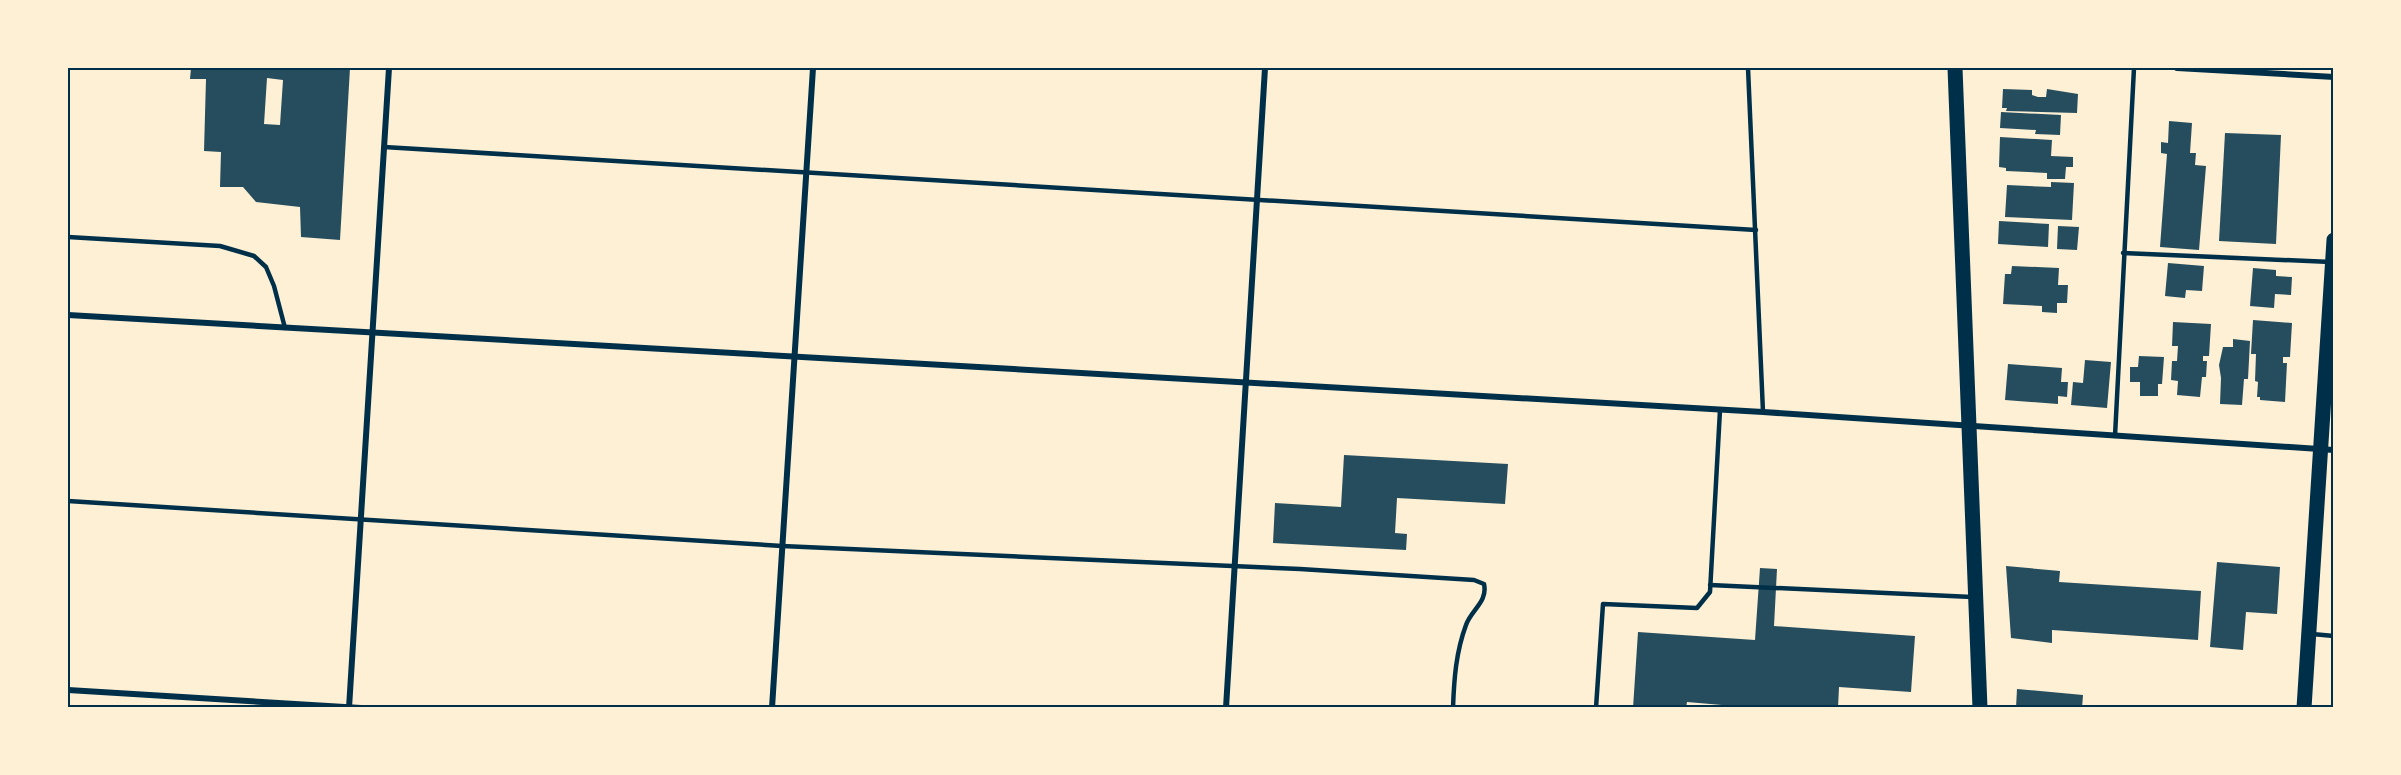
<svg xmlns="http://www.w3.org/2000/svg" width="2401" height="775" font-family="Helvetica,sans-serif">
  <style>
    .building { fill: #264d5e; fill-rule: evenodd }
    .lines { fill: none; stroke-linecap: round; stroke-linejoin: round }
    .service { stroke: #003049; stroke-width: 4.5 }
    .minor { stroke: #003049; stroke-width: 6 }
    .primary { stroke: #003049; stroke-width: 15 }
    .neatline { fill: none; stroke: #003049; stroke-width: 2 }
  </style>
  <rect width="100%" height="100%" fill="#fdf0d5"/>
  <!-- building -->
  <g class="building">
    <path d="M191,68H350L340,240L301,237L300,207L256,202L243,187H220L221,152L204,151L206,79H190ZM267,78L283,80L280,125L264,124Z"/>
    <path d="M2003,89L2032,90V95L2038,97H2046L2047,89L2078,94L2077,113L2006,111L2007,108H2002Z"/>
    <path d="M2001,112L2061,115L2060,135L2035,134L2036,130L2000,128Z"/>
    <path d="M2169,121L2192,123L2190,153H2196L2195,165L2206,166L2199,250L2160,247L2167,154L2161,153V142L2168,143Z"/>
    <path d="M2225,133L2281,135L2276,244L2219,241Z"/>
    <path d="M2000,137L2052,140L2051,156L2073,157V167H2066L2065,179H2047V173L2006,171V168L1999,167Z"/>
    <path d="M2051,182L2074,183L2072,220L2005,217L2007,185L2051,187Z"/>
    <path d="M1999,221L2049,224L2048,247L1998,244Z"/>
    <path d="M2058,226L2079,227L2077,250L2057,249Z"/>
    <path d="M2168,263L2204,266L2202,291L2186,290L2185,298L2165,296Z"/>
    <path d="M2012,266L2059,268L2058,285H2068L2067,303H2057V313L2042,312V306L2003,304L2005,274H2011Z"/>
    <path d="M2253,268L2276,270V276L2292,277L2291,295L2275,294L2274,308L2250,306Z"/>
    <path d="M2253,320L2292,323L2290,357H2283V363H2287L2285,402L2260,400V397H2257L2258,382L2255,381L2256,354H2251Z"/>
    <path d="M2173,322L2211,324L2209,356H2203V361H2207L2206,377H2202L2200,397L2177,395L2178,381L2171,380L2172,361H2177L2178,346H2172Z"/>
    <path d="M2233,339L2250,341L2248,379H2244L2242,405L2220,404L2221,378L2219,365L2223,347H2233Z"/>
    <path d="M2139,356L2164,357L2162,384H2158V396H2140V382H2130V367H2138Z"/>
    <path d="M2085,360L2111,362L2107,408L2071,405L2073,382L2083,383Z"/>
    <path d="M2008,364L2062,368L2061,382H2068L2067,397L2058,396V404L2005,400Z"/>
    <path d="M1344,455L1508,464L1505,504L1397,498L1395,533L1407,534L1406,550L1273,543L1275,503L1341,507Z"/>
    <path d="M2217,562L2280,567L2277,614L2246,612L2243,650L2210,647Z"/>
    <path d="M2006,566L2060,571L2059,582L2201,591L2198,640L2052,630V643L2011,638Z"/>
    <path d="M1760,568L1777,569L1774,626L1915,636L1911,692L1839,687L1838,708H1757L1687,702L1686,708H1633L1638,632L1755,640Z"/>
    <path d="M2017,689L2083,695L2082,708H2016Z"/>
  </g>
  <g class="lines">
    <!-- service -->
    <g class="service">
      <path d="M1748,68L1763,412"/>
      <path d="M384,147L1756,230"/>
      <path d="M68,237L220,246L254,256L266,267L274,286L285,328"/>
      <path d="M2123,253L2331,262"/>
      <path d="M2115,436L2134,68"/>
      <path d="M68,501L782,546L1300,569L1474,580L1484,584C1488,602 1471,610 1466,625C1456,652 1454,679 1453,708"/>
      <path d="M1710,585L1972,597"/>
      <path d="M2312,634L2334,636"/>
      <path d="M1596,708L1603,604L1697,608L1710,592L1720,410"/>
    </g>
    <!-- minor -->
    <g class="minor">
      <path d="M2177,68L2334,77"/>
      <path d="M68,315L1763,412L2334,450"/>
      <path d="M68,690L361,708"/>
      <path d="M349,708L389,68"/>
      <path d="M772,708L813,68"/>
      <path d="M1226,708L1265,68"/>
    </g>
    <!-- primary -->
    <g class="primary">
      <path d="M1955,68L1980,708"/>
      <path d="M2304,708L2334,240"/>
    </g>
  </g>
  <!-- border -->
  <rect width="2401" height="775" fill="none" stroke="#fdf0d5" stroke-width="138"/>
  <rect x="69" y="69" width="2263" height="637" class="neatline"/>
</svg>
